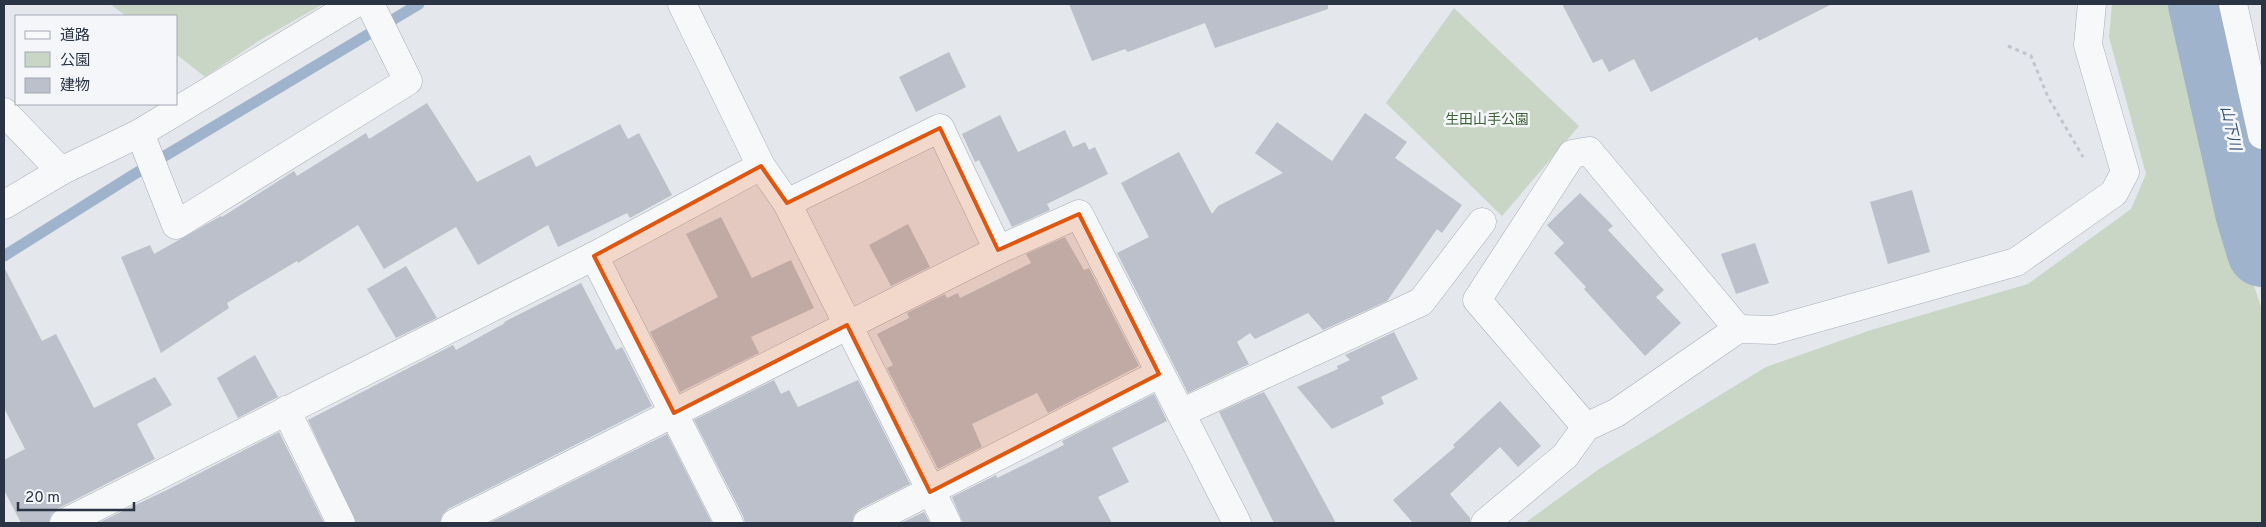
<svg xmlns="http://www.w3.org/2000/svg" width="2266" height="527" font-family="Overpass,'Noto Sans JP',sans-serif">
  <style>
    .green { fill: #c9d6c5 }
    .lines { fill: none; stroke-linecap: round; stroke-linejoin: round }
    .stream { stroke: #9fb4cc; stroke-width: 11 }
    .river { stroke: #9fb4cc; stroke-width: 70 }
    .building { fill: #bbc0ca }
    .pedestrian-casing { stroke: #a9aeb7; stroke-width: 29 }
    .minor-casing { stroke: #a9aeb7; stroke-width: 29 }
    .path { stroke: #c2c5cb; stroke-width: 3; stroke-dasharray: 4 4; stroke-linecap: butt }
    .pedestrian { stroke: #f7f8fa; stroke-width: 28 }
    .minor { stroke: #f7f8fa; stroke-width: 28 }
    .marked { fill: #df570f; fill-opacity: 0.2; stroke: #df570f; stroke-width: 4; stroke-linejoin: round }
    .labels { text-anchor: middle; stroke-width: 5; stroke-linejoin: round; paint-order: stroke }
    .park-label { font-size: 14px; fill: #3f6138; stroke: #f4f6f9 }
    .water-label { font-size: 15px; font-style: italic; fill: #34527a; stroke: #f4f6f9 }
  </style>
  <rect width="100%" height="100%" fill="#e4e7ec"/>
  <!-- green -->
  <g class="green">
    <path d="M110,4H323L260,40L205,77L176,54V16H126Z"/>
    <path d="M2112,4H2185L2231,216L2262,310V523H1525L1599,469L1766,367L1871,330L2028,284L2131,209L2146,174L2109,37Z"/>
    <path d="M1454,8L1579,126L1502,216L1386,103Z"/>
  </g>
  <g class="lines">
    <!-- stream -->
    <path class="stream" d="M4,256L133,175L419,4"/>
    <!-- river -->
    <path class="river" d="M2203,4L2250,212L2262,252"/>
  </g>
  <!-- building -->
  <g class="building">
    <path d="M1069,4H1328V9L1215,48L1205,23L1128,52L1125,49L1092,61Z"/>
    <path d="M1562,4H1832L1759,41L1757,37L1651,92L1634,59L1609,72L1602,59L1593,63Z"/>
    <path d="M949,52L966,87L916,112L899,77Z"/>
    <path d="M427,103L477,182L530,155L536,167L620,124L628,139L639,133L672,195L630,218L627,213L558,247L548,225L478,265L456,227L384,269L358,225L298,263L297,261L227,303L229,308L161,353L121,257L150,245L154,254L221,216L222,217L294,171L297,176L366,133L369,139Z"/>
    <path d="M1365,113L1407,142L1395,158L1462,205L1442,233L1437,229L1387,301L1323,330L1308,313L1255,339L1250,333L1237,342L1249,364L1188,393L1117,253L1149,237L1121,183L1179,152L1212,214L1218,206L1283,173L1255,153L1277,122L1332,161Z"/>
    <path d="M1000,115L1018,152L1065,130L1073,147L1085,142L1089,150L1095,147L1108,174L1047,204L1050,210L1012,227L979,160L975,162L962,134Z"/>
    <path d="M1912,190L1930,252L1888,264L1870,202Z"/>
    <path d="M1580,193L1613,226L1608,230L1664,290L1656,297L1681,323L1645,356L1584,289L1586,287L1554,253L1564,243L1547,225Z"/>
    <path d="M721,217L752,278L791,260L814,308L751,337L759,353L680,392L650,332L718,297L686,234Z"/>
    <path d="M908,224L930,267L891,286L869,245Z"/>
    <path d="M1065,237L1084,270L1089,268L1139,366L1048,413L1037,393L972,424L982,447L938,469L887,368L893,365L877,334L909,318L907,313L945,294L947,298L958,293L960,298L1031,263L1026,254Z"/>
    <path d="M1755,243L1769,283L1736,294L1721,254Z"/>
    <path d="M406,266L437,318L396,338L367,289Z"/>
    <path d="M4,267L42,341L56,334L94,408L155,377L172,405L137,424L155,459L57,509L51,515L49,523H21L4,490V460L25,449L4,408Z"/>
    <path d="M581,283L616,350L622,347L652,406L448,509L442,515L440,523H356L308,420L453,345L456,350L505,323L504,322Z"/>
    <path d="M1394,332L1418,379L1381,397L1384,404L1332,429L1297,387L1338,369L1337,366L1350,360L1345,355Z"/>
    <path d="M255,355L278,397L238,418L217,378Z"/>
    <path d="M774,380L781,394L789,390L798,407L858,380L910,484L860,509L854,515L852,523H745L743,516L694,420Z"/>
    <path d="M1264,392L1270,402L1336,523H1274L1219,412Z"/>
    <path d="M1154,394L1167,421L1112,448L1129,482L1098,497L1112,523H963L952,497L996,475L997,478L1064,445L1062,441Z"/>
    <path d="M1500,401L1541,446L1518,467L1500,447L1450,494L1470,518V523H1413L1393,500L1455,447L1453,445Z"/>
    <path d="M279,432L324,523H98L171,488Z"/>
    <path d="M667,434L712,523H489Z"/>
    <path d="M924,512L930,523H901Z"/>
  </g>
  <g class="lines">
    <defs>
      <path id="pedestrian" d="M4,112L61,171"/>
      <g id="minor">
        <path d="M682,4L761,166L787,203L947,523"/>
        <path d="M2233,4L2262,135"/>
        <path d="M140,133L176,225L408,81L370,4"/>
        <path d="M787,203L940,128L998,250"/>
        <path d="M4,205L61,171L140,133L354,4"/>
        <path d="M594,256L729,523"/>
        <path d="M286,410L341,523"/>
        <path d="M1181,413L1421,302L1482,222"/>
        <path d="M1586,427L1477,300L1572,154L1589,151L1738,329"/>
        <path d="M64,523L594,256L761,166"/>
        <path d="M455,523L998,250L1079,214L1237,523"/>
        <path d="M867,523L1159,374"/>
        <path d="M1485,523L1565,456L1586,427L1616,413L1738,329L1774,330L2016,262L2114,193L2125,172L2088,45L2092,4"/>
      </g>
    </defs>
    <!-- pedestrian casing -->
    <use href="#pedestrian" class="pedestrian-casing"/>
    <!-- minor casing -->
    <use href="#minor" class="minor-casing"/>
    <!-- path -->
    <path class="path" d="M2008,46L2031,56L2048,97L2083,157"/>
    <!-- pedestrian -->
    <use href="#pedestrian" class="pedestrian"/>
    <!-- minor -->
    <use href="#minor" class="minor"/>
  </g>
  <!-- marked area -->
  <path class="marked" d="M940,128L998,250L1079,214L1159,374L930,492L847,325L674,413L594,256L761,166L787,203Z"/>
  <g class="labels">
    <!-- park labels -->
    <g class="park-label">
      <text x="1487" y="124">生田山手公園</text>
    </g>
    <!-- water labels -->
    <g class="water-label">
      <text transform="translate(2231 128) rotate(77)" y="5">山下川</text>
    </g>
  </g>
  <!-- border -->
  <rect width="2266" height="527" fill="none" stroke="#2b3445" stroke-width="10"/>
  <!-- legend -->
  <rect x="15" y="15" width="162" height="90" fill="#f4f6f9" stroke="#a4a8b1"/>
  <rect x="25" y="31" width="25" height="8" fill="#f7f8fa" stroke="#a4a8b1"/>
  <text x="60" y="40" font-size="15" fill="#2b3445">道路</text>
  <rect x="25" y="52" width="25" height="15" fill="#c9d6c5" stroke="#a4a8b1"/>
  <text x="60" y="65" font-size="15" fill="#2b3445">公園</text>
  <rect x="25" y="78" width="25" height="15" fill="#bbc0ca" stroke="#a4a8b1"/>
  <text x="60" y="90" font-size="15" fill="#2b3445">建物</text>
  <!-- scale -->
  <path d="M18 502v8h116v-8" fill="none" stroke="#2b3445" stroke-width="2.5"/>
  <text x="25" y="502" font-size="15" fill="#2b3445" stroke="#f4f6f9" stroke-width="4" paint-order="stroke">20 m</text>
</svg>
